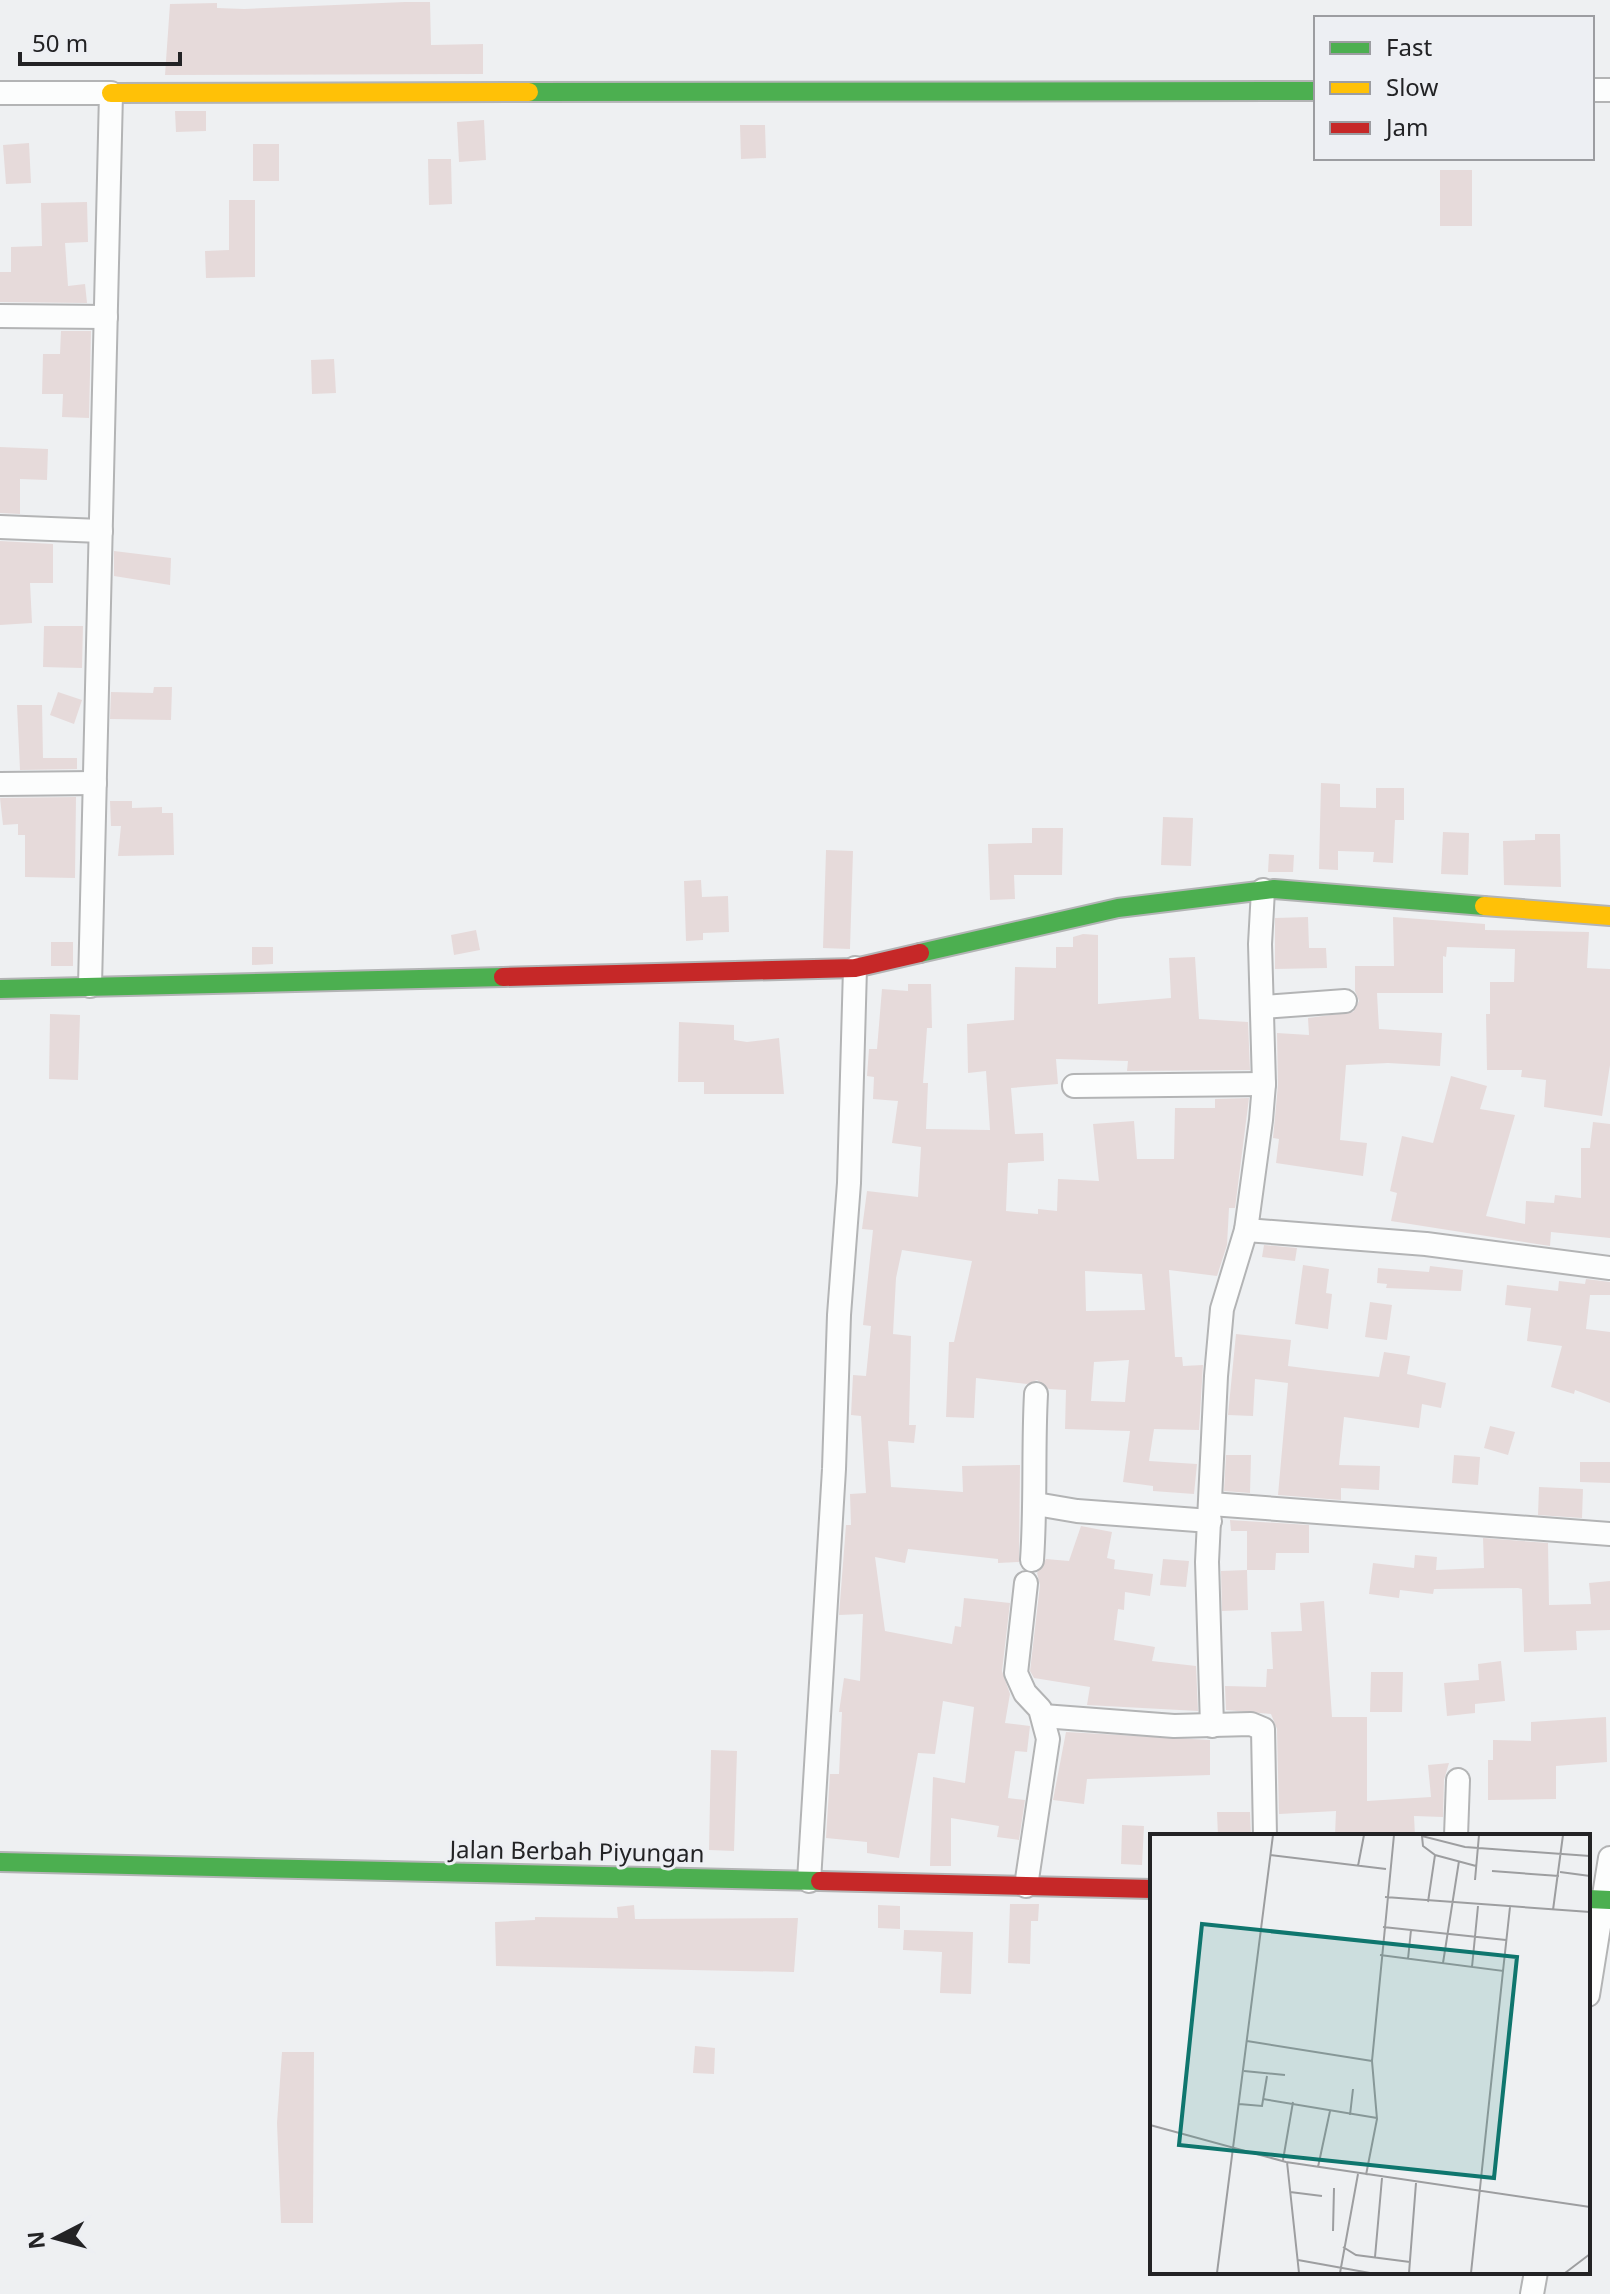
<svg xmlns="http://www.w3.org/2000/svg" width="1610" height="2294" font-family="'Noto Sans',sans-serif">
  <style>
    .building { fill: #e6dada; fill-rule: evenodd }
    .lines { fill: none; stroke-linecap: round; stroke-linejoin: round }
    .street-casing { stroke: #b3b4b5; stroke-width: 26 }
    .fast-casing { stroke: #b3b4b5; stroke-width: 22 }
    .slow-casing { stroke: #b3b4b5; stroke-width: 22 }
    .jam-casing { stroke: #b3b4b5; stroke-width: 22 }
    .street { stroke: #fcfdfd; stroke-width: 22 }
    .fast { stroke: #4caf50; stroke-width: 18 }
    .slow { stroke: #ffc107; stroke-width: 18 }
    .jam { stroke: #c62828; stroke-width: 18 }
    .labels { text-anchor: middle; stroke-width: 6; stroke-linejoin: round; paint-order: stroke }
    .street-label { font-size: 24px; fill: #232325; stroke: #edeff3 }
    .inset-road { fill: none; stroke: #9d9ea0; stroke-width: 2 }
    .view { fill: #0f766e; fill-opacity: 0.15; stroke: #0f766e; stroke-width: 4 }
    .inset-edge { fill: none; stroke: #232325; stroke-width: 4 }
  </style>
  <rect width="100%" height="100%" fill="#eef0f2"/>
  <!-- building -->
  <g class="building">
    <path d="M405,2H430L431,45L483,44V74L165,75L170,4L217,3V8L244,9Z"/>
    <path d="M175,111H206V131L176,132Z"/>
    <path d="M484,120L486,160L459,162L457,122Z"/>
    <path d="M740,125H765L766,158L741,159Z"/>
    <path d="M29,143L31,183L6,184L3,145Z"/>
    <rect x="253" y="144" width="26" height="37"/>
    <path d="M428,159H451L452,204L429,205Z"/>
    <rect x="1440" y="170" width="32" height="56"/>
    <path d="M229,200H255V277L206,278L205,251L229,250Z"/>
    <path d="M87,202L88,242L65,243L68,286L85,284L87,303L0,302V272H11V247L42,246L41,203Z"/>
    <path d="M61,331H91L89,418L62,417L63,394H42L43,354H60Z"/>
    <path d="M334,359L336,393L312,394L311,360Z"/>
    <path d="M0,447L48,449L47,480L20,479V514L0,513Z"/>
    <path d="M0,541L53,544V583H30L32,623L0,625Z"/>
    <path d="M114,551L171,558L170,585L114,576Z"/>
    <path d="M44,626H83L82,668L43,667Z"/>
    <path d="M154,687H172L171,720L110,719L111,692L153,693Z"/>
    <path d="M58,692L82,700L74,724L50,715Z"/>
    <path d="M17,705H42L43,758H77V769L20,770Z"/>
    <path d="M1321,783L1340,784V807L1376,808V788H1404V820H1395L1393,863L1373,862L1374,852L1338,851V870L1319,869Z"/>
    <path d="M76,797L75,878L25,877V835H18V824L3,825L0,798Z"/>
    <path d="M110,801H132V808L162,807V813H173L174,855L118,856L121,826H111Z"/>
    <path d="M1163,817L1193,818L1191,866L1161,865Z"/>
    <path d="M1032,828H1063L1062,875H1014L1015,899L990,900L988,844L1032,843Z"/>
    <path d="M1443,832L1469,833L1468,875L1441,874Z"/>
    <path d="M1535,834H1560L1561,887L1504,885L1503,841L1535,840Z"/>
    <path d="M826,850L853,851L850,949L823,948Z"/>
    <path d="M1269,854L1294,855L1293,872H1268Z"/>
    <path d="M701,880L702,897L728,896L729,932L703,933V940L686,941L684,881Z"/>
    <path d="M1308,917L1309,948H1326L1327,968L1275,969V918Z"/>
    <path d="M1393,917L1485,924V930L1589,932L1587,968L1610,969V1065L1602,1116L1544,1107L1546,1080L1521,1077L1522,1070H1487L1486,1014H1490V982H1514L1515,949L1447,947L1446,957L1443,956V993H1377L1379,1029L1442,1033L1440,1066L1388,1063L1346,1065L1340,1140L1367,1143L1363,1176L1276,1163L1279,1139L1273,1138L1278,1085L1277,1033L1309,1035L1308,1018L1353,1012L1359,1001L1355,991V966H1394Z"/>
    <path d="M476,930L480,950L454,955L451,935Z"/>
    <path d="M1083,934L1098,935V1004L1171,998L1169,958L1195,957L1199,1019L1248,1022L1250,1070L1127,1071L1128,1061L1056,1059L1058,1084L1011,1088L1015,1134L1043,1133L1044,1161L1008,1163L1006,1211L1038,1214V1209L1057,1211L1058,1179L1099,1181L1093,1124L1134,1121L1137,1159H1174L1175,1108H1215V1099L1249,1098L1235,1208H1229L1227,1245L1217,1276L1169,1270L1175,1357H1182L1183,1366L1203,1365L1199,1430L1154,1429L1149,1461L1197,1464L1194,1494L1153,1491V1486L1123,1482L1130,1431L1065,1429L1066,1390L1049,1389L1037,1380L1027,1384L976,1378L974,1418L946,1417L949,1342H954L972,1261L902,1250L896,1278L893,1334L911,1336L909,1425H916L914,1443L888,1441L891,1487L963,1492L962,1466L1020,1465L1019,1562L998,1563V1559L908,1549L905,1563L875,1557L885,1631L952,1644L955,1626L961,1627L964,1598L1010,1603L1002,1671L1010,1694L1005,1723L1030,1726L1027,1752L1015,1751L1008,1798L1025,1800L1019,1840L997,1837L999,1826L951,1818V1866H930L933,1777L965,1783L974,1707L943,1701L935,1754L918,1753L899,1858L867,1853V1842L826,1838L830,1774H839L842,1712H839L844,1678L860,1681L863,1614L839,1615L846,1525H851L850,1494L866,1493L861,1416L851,1415L853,1375L866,1376L871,1326L863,1325L873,1230L862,1229L867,1191L918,1197L921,1147L892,1143L898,1101L873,1099L874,1077L867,1076L869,1049H877L882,989L908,991V984H931L932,1028H927L923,1083H928L926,1129L990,1130L986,1071L968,1073L967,1024L1014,1020L1015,967L1056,968V947H1073V937ZM1085,1271L1142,1274L1145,1310L1086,1311ZM1129,1360L1125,1402L1091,1401L1094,1362Z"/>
    <rect x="51" y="942" width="22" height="24"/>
    <path d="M252,947H273V964L252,965Z"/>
    <path d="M50,1014L80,1015L78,1080L49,1079Z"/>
    <path d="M679,1022L734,1025V1040L747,1042L779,1038L784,1094H704V1082H678Z"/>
    <path d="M1451,1076L1487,1086L1480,1109L1515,1115L1486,1216L1525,1224L1526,1201L1554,1203L1555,1195L1581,1198V1148H1590L1593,1122L1610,1124V1238L1551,1232L1550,1246L1391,1221L1397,1193L1390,1191L1402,1136L1433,1143Z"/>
    <path d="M1264,1245L1297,1248L1295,1261L1262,1257Z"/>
    <path d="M1303,1265L1329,1269L1326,1293L1332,1294L1328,1329L1295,1324Z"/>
    <path d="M1430,1266L1463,1270L1461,1291L1386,1288L1387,1284L1377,1283L1378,1268L1429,1272Z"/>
    <path d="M1586,1279L1610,1282V1295H1590L1586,1329L1610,1332V1403L1575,1390L1574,1394L1551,1387L1562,1346L1527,1341L1531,1308L1505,1305L1507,1285L1558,1291L1559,1281L1585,1284Z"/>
    <path d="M1370,1302L1392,1305L1387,1340L1365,1337Z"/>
    <path d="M1236,1334L1291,1340L1288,1366L1319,1370L1379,1377L1384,1352L1410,1356L1407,1374L1446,1383L1441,1408L1422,1404L1419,1428L1344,1417L1339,1465L1380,1466L1379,1490L1341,1488V1500L1278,1495L1288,1383L1255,1379L1253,1416L1228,1415Z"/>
    <path d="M1490,1426L1515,1432L1508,1455L1484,1448Z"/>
    <path d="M1226,1455H1251L1250,1493L1224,1491Z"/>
    <path d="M1454,1455L1480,1457L1478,1485L1452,1483Z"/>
    <path d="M1580,1462H1610V1483L1580,1482Z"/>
    <path d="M1539,1487L1583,1489L1582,1518L1538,1515Z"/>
    <path d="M1230,1520L1309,1525V1553H1276L1275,1570H1247L1248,1610L1222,1611L1221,1571L1247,1570V1531H1231Z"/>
    <path d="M1081,1526L1112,1532L1107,1558L1115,1560L1114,1569L1153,1574L1150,1596L1125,1592L1124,1610L1118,1609L1114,1640L1155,1647L1152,1661L1196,1666L1198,1711L1087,1705L1090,1687L1034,1678L1030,1671L1040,1585L1037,1573L1046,1559L1069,1561Z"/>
    <path d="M1483,1538L1548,1543L1549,1605L1591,1604L1589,1583L1610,1581V1630L1576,1631L1577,1650L1524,1652L1522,1589L1518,1588L1434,1589L1433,1594L1400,1590L1399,1598L1369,1594L1373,1563L1414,1568L1415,1555L1437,1557L1436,1570L1484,1568Z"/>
    <path d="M1163,1559L1189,1561L1186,1587L1160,1585Z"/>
    <path d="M1324,1601L1332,1717H1367V1801L1431,1797L1428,1765L1449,1763L1444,1780L1443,1817L1414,1816L1415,1836H1335L1336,1811L1279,1814L1277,1729L1271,1714L1226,1710L1225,1686L1266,1687L1267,1669H1273L1271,1632L1302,1631L1300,1603Z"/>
    <path d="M1501,1661L1505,1701L1475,1704V1713L1447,1716L1444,1683L1479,1680L1478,1664Z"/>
    <path d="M1371,1672H1403L1402,1712H1370Z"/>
    <path d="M1606,1717L1607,1762L1556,1766V1799L1488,1800V1760H1493V1740L1531,1741V1722Z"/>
    <path d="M1066,1732L1210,1740V1775L1087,1779L1084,1804L1053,1800Z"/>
    <path d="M711,1750L737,1751L734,1851L709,1850Z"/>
    <path d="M1217,1812H1250L1251,1836H1218Z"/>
    <path d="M1122,1825L1144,1826L1142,1865L1121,1864Z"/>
    <path d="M1010,1904H1039L1038,1921H1031L1030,1964L1008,1963Z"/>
    <path d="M634,1905L635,1919L798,1918L794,1972L496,1966L495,1922L535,1920V1917L618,1918L617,1907Z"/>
    <path d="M878,1905L900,1906V1929L878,1928Z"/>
    <path d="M904,1930L973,1932L971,1994L940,1993L942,1952L903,1950Z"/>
    <path d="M695,2046L715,2048L714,2074L693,2073Z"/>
    <path d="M282,2052H314L313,2223H281L277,2123Z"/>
  </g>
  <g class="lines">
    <defs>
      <g id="street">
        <path d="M1592,90H1610"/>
        <path d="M0,93H111L90,986"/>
        <path d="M0,316L106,317"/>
        <path d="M0,527L101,531"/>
        <path d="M0,784L95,783"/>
        <path d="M1263,1007L1345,1001"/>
        <path d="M1074,1086L1264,1084"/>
        <path d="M1246,1230L1426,1244L1610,1268"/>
        <path d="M1036,1504L1077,1511L1210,1521"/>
        <path d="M1211,1504L1610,1534"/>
        <path d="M1032,1560C1036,1504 1033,1449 1036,1394"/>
        <path d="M1026,1583L1016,1673L1025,1693L1040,1709L1048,1739L1026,1886"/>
        <path d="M1043,1716L1174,1726L1251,1724L1263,1729L1265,1836"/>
        <path d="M1212,1726L1207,1562L1216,1376L1222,1309L1246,1230L1261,1120L1264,1084L1260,944L1263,890"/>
        <path d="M1456,1836L1458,1780"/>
        <path d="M809,1881L834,1469L839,1315L849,1183L855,968"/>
        <path d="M1588,1995L1610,1858"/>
        <path d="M1532,2294L1536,2272"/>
      </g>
      <g id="fast">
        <path d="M529,92L1316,91"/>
        <path d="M920,953L1118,908L1274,889L1484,906"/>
        <path d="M0,989L503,977"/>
        <path d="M0,1862L820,1881"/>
        <path d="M1588,1899L1610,1900"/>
      </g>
      <g id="slow">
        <path d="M111,93L529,92"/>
        <path d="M1484,906L1610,916"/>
      </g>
      <g id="jam">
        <path d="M503,977L855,968L920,953"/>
        <path d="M820,1881L1152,1889"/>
      </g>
    </defs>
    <!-- street casing -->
    <use href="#street" class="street-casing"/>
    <!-- fast casing -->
    <use href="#fast" class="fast-casing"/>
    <!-- slow casing -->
    <use href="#slow" class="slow-casing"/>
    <!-- jam casing -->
    <use href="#jam" class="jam-casing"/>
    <!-- street -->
    <use href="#street" class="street"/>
    <!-- fast -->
    <use href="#fast" class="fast"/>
    <!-- slow -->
    <use href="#slow" class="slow"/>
    <!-- jam -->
    <use href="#jam" class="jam"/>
  </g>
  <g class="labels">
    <!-- street labels -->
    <g class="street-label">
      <text transform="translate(577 1852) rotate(1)" y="8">Jalan Berbah Piyungan</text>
    </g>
  </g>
  <!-- overview -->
  <g transform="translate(1150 1834)">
    <rect width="440" height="440" fill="#eef0f2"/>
    <path class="inset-road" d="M120,21L236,35M285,21L326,32M208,32L214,1M342,37L409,42M410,38L440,42M325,46L329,1M235,63L440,78M278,68L285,21L273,12L272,2L315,13L440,22M403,76L413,1M233,93L356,106M230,121L353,137L360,73M258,125L261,96M293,129L309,27M322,133L328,72M97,207L222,227M94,237L135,241M113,265L227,284M89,270L112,272L117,242M200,281L203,255M0,291L136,328L440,373M133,326L143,268M137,328L149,439M168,333L180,277M216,341L227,285L222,227L244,1M140,358L172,362M183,397L184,354M193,413L206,421L260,428M225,423L232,344M148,426L220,439M67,439L123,1M190,439L208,340M259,439L266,349M321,439L353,137M415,439L440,420"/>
    <path class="view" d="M52,90L367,123L344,344L29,311Z"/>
    <rect width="440" height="440" class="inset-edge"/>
  </g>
  <!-- legend -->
  <rect x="1314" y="16" width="280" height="144" fill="#edeff3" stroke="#9c9da1" stroke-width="2"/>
  <rect x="1330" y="42" width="40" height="12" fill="#4caf50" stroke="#9c9da1" stroke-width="2"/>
  <text x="1386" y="56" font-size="24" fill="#232325">Fast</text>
  <rect x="1330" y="82" width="40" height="12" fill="#ffc107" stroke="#9c9da1" stroke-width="2"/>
  <text x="1386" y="96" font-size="24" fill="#232325">Slow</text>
  <rect x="1330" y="122" width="40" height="12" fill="#c62828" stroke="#9c9da1" stroke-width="2"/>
  <text x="1386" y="136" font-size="24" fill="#232325">Jam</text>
  <!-- north arrow -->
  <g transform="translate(56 2238) rotate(264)" stroke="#edeff3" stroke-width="6" paint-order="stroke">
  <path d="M0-6L14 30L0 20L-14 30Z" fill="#232325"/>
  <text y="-12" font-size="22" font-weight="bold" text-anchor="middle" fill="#232325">N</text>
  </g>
  <!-- scale -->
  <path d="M20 52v12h160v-12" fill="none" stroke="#232325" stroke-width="4"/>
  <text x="32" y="52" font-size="24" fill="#232325" stroke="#edeff3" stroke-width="6" paint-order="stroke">50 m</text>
</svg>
